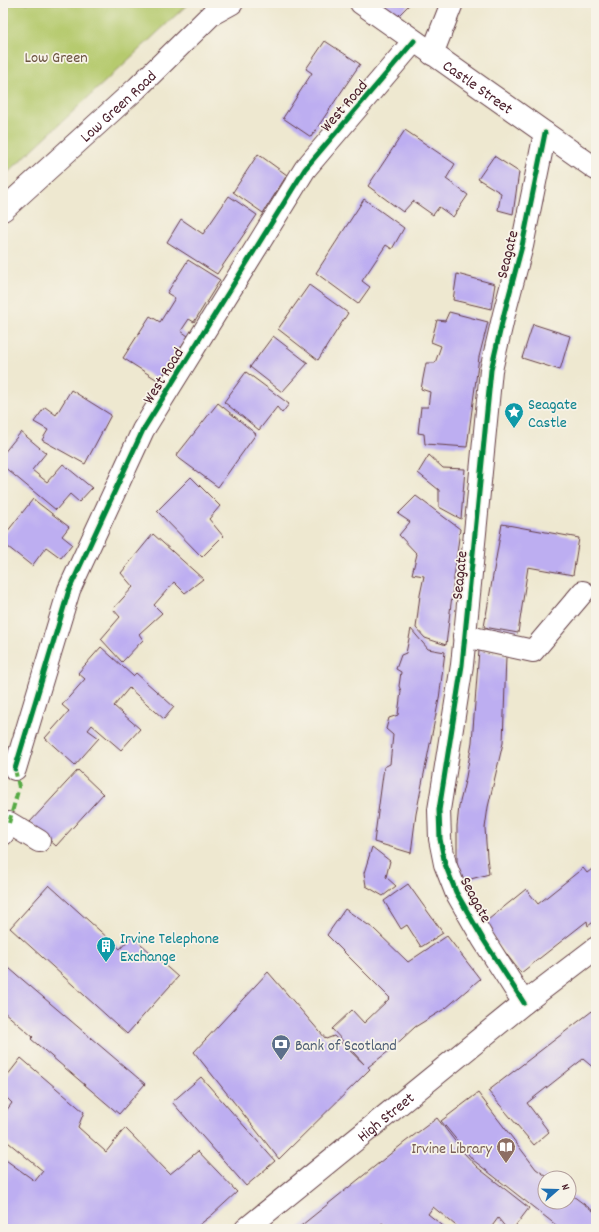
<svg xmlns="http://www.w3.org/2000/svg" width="599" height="1232" font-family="Dekko,sans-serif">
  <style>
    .green { fill: #b6ca6e; stroke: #80744c }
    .building { fill: #bdaef1 }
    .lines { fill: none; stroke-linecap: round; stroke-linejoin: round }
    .minor-casing { stroke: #633d44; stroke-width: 24 }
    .minor { stroke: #fff; stroke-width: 22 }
    .quiet { stroke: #57aa44; stroke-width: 4; stroke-dasharray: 8 4; stroke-linecap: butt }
    .cycleway-casing { stroke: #f7f3e8; stroke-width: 8 }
    .cycleway { stroke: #00873e; stroke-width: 5 }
    .labels { text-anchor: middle; stroke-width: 3.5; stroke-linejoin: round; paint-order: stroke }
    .park-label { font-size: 16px; fill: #6a523f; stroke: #f7f3e8 }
    .street-label { font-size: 16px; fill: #4a1f2b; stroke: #f7f3e8 }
    .culture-label { font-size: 16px; fill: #0d838f; stroke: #f7f3e8; text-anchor: start }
    .service-label { font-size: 16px; fill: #4e5e75; stroke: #f7f3e8; text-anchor: start }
    .education-label { font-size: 16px; fill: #785e54; stroke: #f7f3e8; text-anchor: end }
  </style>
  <rect width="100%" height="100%" fill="#f7f3e8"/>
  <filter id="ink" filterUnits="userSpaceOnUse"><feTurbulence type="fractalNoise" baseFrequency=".025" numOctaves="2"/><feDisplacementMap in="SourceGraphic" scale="8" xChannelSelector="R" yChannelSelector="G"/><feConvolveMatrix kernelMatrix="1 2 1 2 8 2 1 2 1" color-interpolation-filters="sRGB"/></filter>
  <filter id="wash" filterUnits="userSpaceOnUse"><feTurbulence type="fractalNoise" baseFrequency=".012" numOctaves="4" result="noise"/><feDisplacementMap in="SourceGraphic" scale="16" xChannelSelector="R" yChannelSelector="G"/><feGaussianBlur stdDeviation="0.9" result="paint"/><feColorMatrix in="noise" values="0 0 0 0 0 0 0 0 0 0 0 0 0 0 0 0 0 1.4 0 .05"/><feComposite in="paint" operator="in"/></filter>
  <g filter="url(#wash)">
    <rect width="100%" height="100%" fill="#eee8d0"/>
    <!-- green -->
    <path class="green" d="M3,3H189L3,177Z"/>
    <g id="blocks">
      <!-- building -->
      <g class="building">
        <path d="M383,3H411L397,17Z"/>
        <path d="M325,41L360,64L311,137L283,118L312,73L306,69Z"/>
        <path d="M405,130L455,164L446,179L468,195L453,217L439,207L433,215L413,201L403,212L368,186Z"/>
        <path d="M258,154L287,175L263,213L233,192Z"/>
        <path d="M494,156L519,172L513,214L498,210L501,193L478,179Z"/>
        <path d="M229,196L257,215L217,274L167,242L181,219L203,234Z"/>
        <path d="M364,199L404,228L392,249L386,245L362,281L370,287L358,304L316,273Z"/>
        <path d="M188,260L220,280L194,322L189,319L181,331L188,336L159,381L123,358L150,316L160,322L175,298L167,293Z"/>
        <path d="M457,274L495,284L491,309L453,300Z"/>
        <path d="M309,285L348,313L318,360L278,329Z"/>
        <path d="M449,312L488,322L479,357L467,447L425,444L424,434L418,433L421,407H428L430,392L421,389L426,363H435L441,346L431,342L437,320L445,321Z"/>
        <path d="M533,324L570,336L560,370L522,358Z"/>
        <path d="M273,336L308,363L282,392L250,367Z"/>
        <path d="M246,372L289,404L282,413L277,407L259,430L224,402Z"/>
        <path d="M71,390L111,415L85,464L42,440L48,430L34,422L45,407L56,415Z"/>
        <path d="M218,403L256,434L218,487L176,456Z"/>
        <path d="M21,432L46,453L32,470L47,482L63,464L92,488L79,502L70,494L56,510L3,466V454Z"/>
        <path d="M429,455L443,468L465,469L461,519L439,507V490L418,473Z"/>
        <path d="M191,477L220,506L209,519L223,536L202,557L157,511Z"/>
        <path d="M416,496L460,529L446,645L425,638L416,628L420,595L424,576L412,574L417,554L399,535L410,522L398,514Z"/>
        <path d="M33,499L69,527L62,536L72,544L61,558L46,547L32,566L3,543V537Z"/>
        <path d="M502,524L579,538L573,575L528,567L518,633L484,627Z"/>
        <path d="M153,534L203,579L185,593L174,582L154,605L162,613L139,634L143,640L122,662L101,639L120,617L113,609L133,587L121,573Z"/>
        <path d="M411,629L428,649L445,652L439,699L416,814L411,853L374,842L384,767L390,764L393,735L386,729L389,718L398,715L401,691L399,686L401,672L396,669L401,655L406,653Z"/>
        <path d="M101,647L133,676L136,673L174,707L164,719L129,688L114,706L140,729L121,750L92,725L88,730L99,738L75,765L45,738L69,711L62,705L85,679L78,673Z"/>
        <path d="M479,650L506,656L503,743L488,807L485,828L487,857L489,874L460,882L457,863V826L459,806L466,777L472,742Z"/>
        <path d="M78,770L103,794L56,846L30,822Z"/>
        <path d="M372,847L390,861L386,877L396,886L383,896L366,886L364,873Z"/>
        <path d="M596,866V920L588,926L587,921L521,973L483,924L526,889L538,904L583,868L587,873Z"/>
        <path d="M408,884L443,933L421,947L407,925L401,929L384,901Z"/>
        <path d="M49,885L120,949L132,936L178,977L127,1034L10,928Z"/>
        <path d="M345,909L374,929L408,962L447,936L480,979L446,1008L415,1027L389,1051L368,1067L370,1069L279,1159L194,1052L268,972L326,1039L334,1036L364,1064L332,1029L352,1010L364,1023L390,998L327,935Z"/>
        <path d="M3,963L145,1084L119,1114L31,1039L33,1037L3,1011Z"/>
        <path d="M596,1008V1070L583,1059L527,1103L549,1132L534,1145L488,1091Z"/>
        <path d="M21,1058L84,1112L78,1127L106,1152L125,1128L170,1174L198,1151L237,1192L212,1215L194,1229H3V1158L35,1181L43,1171L3,1138V1115L12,1103L3,1094V1081Z"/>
        <path d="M201,1077L275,1161L246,1186L172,1102Z"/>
        <path d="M478,1093L536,1169L549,1178H545V1202H569V1193L596,1213V1229H561L473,1160L441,1121Z"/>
        <path d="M437,1118L465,1154L477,1167L529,1208L513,1229H507L498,1218L490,1229H460L433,1207L428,1214L447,1229H389L382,1223L377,1229H297L405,1142Z"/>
      </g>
    </g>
  </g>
  <g filter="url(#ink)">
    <use href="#blocks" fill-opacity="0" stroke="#633d44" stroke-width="1"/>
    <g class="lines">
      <defs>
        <g id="minor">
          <path id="s1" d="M361,3L596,169"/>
          <path d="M432,54L452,3"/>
          <path id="s2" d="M3,210L137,88L212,14L232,3"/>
          <path d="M464,636L533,651L583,592"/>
          <path d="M15,769L69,590L143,430L305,169L414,41"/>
          <path d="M3,834L9,823L39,841"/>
          <path d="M524,1003L483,939L456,892L445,864L440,839L439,810L462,665L491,370L504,314L522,246L545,133"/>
          <path id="s3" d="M246,1229L524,1003L596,948"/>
        </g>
      </defs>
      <!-- minor casing -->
      <use href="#minor" class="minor-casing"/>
      <!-- minor -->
      <use href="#minor" class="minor"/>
      <!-- quiet -->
      <path class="quiet" d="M9,823L19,787L15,769"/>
      <defs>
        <g id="cycleway">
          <path d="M15,769L69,590L143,430L305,169L414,41"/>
          <path d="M524,1003L483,939L456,892L445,864L440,839L439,810L462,665L491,370L504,314L522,246L545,133"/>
        </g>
      </defs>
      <!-- cycleway casing -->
      <use href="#cycleway" class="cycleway-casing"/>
      <!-- cycleway -->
      <use href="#cycleway" class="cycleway"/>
    </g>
  </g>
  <!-- icons -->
  <defs>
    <symbol id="sight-pin" viewBox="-11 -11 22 30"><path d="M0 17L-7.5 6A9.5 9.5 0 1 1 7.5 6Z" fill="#0f9aa8" stroke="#f7f3e8"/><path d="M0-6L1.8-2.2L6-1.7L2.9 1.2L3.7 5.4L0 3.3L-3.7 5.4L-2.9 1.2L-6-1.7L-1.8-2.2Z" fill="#fff"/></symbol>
    <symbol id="building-pin" viewBox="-11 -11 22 30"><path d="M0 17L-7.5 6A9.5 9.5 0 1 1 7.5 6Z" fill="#0f9aa8" stroke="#f7f3e8"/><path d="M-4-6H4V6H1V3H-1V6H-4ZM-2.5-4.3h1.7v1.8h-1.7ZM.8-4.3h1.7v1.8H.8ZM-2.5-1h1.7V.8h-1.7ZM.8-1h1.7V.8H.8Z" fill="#fff"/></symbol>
    <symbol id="bank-pin" viewBox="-11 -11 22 30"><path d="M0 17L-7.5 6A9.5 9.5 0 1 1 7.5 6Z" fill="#5c6f8a" stroke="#f7f3e8"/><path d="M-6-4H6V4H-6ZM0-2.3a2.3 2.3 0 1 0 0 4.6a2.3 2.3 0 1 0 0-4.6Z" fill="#fff"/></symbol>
    <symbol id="library-pin" viewBox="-11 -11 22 30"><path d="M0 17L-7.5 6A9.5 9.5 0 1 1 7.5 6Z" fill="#8d6e63" stroke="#f7f3e8"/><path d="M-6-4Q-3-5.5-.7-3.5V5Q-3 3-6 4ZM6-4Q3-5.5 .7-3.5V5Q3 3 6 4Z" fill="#fff"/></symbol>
  </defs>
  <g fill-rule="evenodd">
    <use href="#sight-pin" x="503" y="401" width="22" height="30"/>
    <use href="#building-pin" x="95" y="935" width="22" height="30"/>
    <use href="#bank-pin" x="270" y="1033" width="22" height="30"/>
    <use href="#library-pin" x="495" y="1136" width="22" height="30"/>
  </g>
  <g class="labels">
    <!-- park labels -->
    <g class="park-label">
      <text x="56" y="62">Low Green</text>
    </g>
    <!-- street labels -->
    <g class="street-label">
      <text dy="6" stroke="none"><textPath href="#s1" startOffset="144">Castle Street</textPath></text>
      <text dy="6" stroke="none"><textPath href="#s2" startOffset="155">Low Green Road</textPath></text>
      <text transform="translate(343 105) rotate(-49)" y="6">West Road</text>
      <text transform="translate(506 254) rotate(-76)" y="6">Seagate</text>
      <text transform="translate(162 375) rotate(-58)" y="6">West Road</text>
      <text transform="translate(458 575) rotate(-84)" y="6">Seagate</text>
      <text transform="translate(477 899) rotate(62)" y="6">Seagate</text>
      <text dy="6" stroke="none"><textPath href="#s3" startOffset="179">High Street</textPath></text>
    </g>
    <!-- culture labels -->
    <g class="culture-label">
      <text x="528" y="409">Seagate<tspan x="528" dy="18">Castle</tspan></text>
      <text x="120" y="943">Irvine Telephone<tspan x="120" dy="18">Exchange</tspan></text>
    </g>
    <!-- service labels -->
    <g class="service-label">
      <text x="295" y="1050">Bank of Scotland</text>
    </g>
    <!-- education labels -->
    <g class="education-label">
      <text x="492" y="1153">Irvine Library</text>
    </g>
  </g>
  <!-- margin -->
  <rect width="599" height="1232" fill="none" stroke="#f7f3e8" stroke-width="16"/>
  <!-- north arrow -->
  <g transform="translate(557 1190) rotate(70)"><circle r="19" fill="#f7f3e8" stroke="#b29e9c"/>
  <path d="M0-3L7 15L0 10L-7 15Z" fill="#1f6fb2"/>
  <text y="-6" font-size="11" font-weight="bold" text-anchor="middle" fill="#4a1f2b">N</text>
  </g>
</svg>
